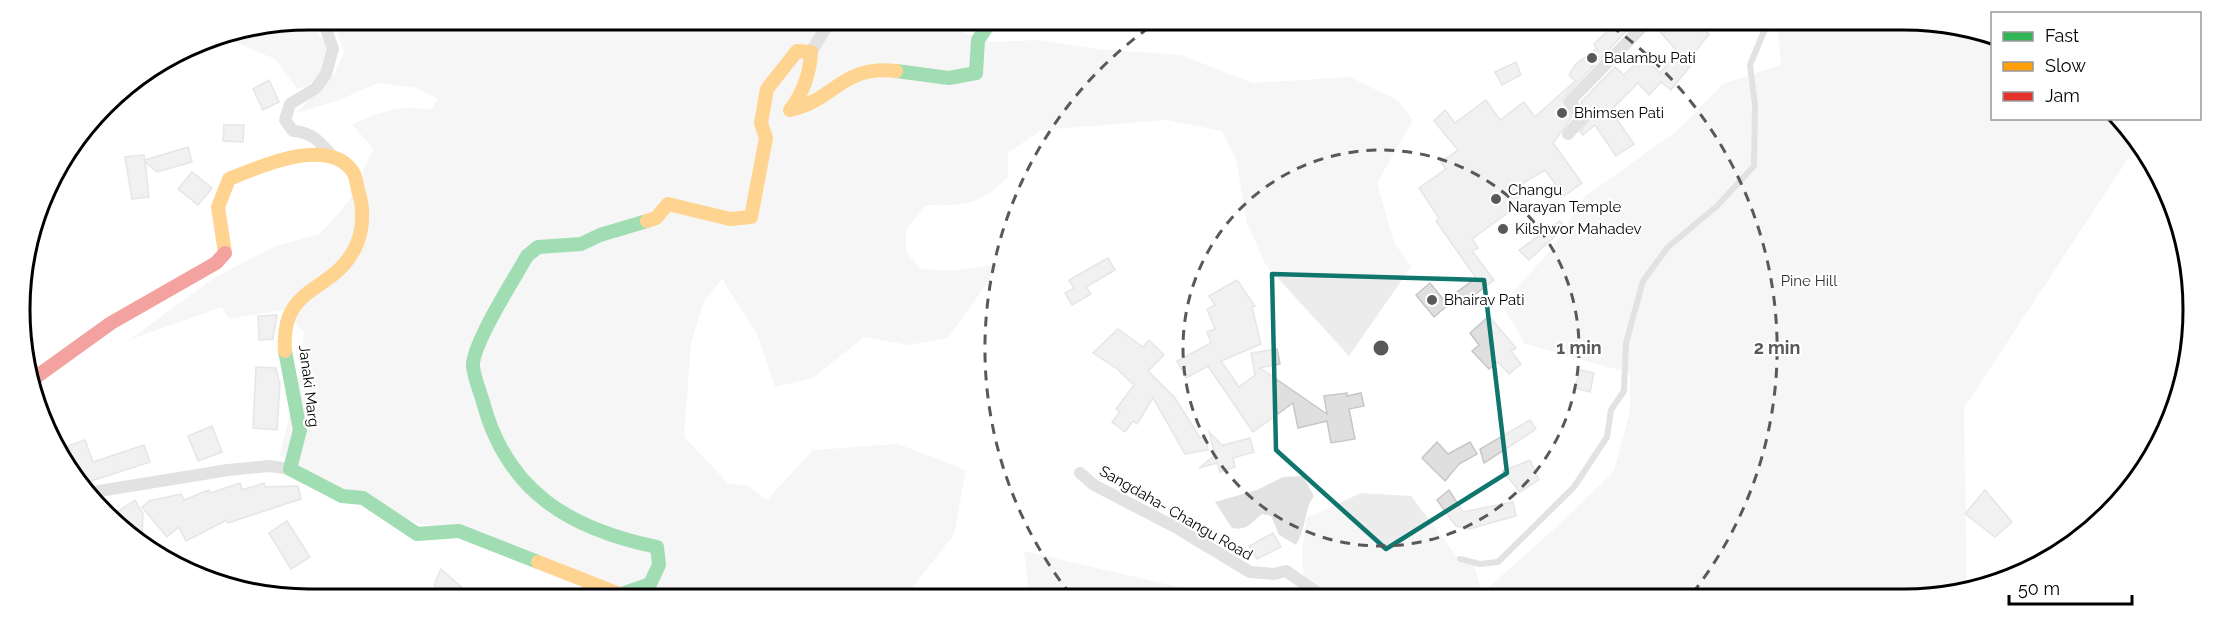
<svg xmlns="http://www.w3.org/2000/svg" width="2213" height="619" font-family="Raleway,sans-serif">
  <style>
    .green { fill: #ececec }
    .water { fill: #bfbfbf }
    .building { fill: #dfdfdf; stroke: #c7c7c7; stroke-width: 1.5 }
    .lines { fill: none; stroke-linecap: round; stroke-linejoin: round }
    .lane { stroke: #bebebe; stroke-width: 6 }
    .street { stroke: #bebebe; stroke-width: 12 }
    .fast { stroke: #30b455; stroke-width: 14 }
    .slow { stroke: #ff9f0a; stroke-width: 14 }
    .jam { stroke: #e5322d; stroke-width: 14 }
    .marked { fill: none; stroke: #0f766e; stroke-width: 4.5; stroke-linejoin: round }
    .ring { fill: none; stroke: #595959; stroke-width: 3; stroke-dasharray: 10 8 }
    .poi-dot { fill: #595959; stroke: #fff; stroke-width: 2 }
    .labels { text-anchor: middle; stroke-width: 4.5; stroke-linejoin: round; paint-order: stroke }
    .poi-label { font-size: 15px; fill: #000; stroke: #fff; text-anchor: start }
    .park-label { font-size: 15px; fill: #333; stroke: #fff }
    .street-label { font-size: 15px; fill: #000; stroke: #fff }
    .rim { fill: none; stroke: #000; stroke-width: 3 }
    .centre { fill: #595959; stroke: #fff; stroke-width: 3 }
    .ring-label { font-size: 18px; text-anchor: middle; font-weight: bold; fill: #595959; stroke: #fff; stroke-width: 4.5; stroke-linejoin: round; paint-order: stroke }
  </style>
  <rect width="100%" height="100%" fill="#fff"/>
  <!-- green -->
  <g class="green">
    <path d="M314,20L315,30L327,44C325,68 322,82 297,89L275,59L230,40L215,38Z"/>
    <path d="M333,20L949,22L948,27L991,42L1038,40L1097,49L1181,55L1253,83L1350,77L1397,100L1413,120L1377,183L1394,242L1411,267L1349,356L1265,264L1247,223L1236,159L1222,131L1167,120L1041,130L1008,153V177C980,205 965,206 926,205L906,230V252L921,269L954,271L1001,264L948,338L908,345L864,337L813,378L775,387L757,334L722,279L704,301L691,344L684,437L728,483L748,486L767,500L813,450L898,444L966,470L954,534L907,595H620L459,531L416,523L322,483L280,455L300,370L304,332L283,310L229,319L222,307L129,340L214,278L275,246L320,234L349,201L373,149L352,124C381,112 400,104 431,110L438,99L417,88L378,83L337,101L296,113L334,75L344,52Z"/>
    <path d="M1777,24L1960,25L1992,39V118L2115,119L2139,142L1964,408L1967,589L1941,597L1305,596L1302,554L1306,518L1361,493L1411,496L1459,559L1474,565L1482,593L1562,522L1614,471L1630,411V373L1525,344L1502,305L1555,245L1584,197L1678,130L1723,84L1781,65Z"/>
    <path d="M1024,551L1217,596L1029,595Z"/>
  </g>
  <!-- water -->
  <path class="water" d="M1303,476L1314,496C1304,508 1307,527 1296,545L1279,535L1271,516L1262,514C1251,523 1247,531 1232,528L1215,502L1257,490L1283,477Z"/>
  <!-- building -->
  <g class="building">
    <path d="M1615,24H1633L1562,99L1572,117L1553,143L1582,183L1564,196L1545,170L1512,190L1521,203L1472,239L1478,248L1472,251L1494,280L1461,305L1453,295L1476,278L1436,221L1439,218L1419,188L1446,169L1441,162L1458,150L1434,121L1445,110L1455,123L1486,100L1500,120L1524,102L1535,117L1575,81L1569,75L1576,64L1596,49L1598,51L1594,44Z"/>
    <path d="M1653,24H1697L1709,34L1687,62L1691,65L1671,90L1661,82L1649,95L1638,83L1614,107L1618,111L1614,115L1634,144L1616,156L1595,125L1583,135L1580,132L1590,117L1581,102L1615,67L1624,75L1643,56L1660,73L1678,52Z"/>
    <path d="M1516,62L1521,75L1502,85L1495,72Z"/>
    <path d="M269,80L279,102L263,110L253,89Z"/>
    <path d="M224,125H244L243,142L223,141Z"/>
    <path d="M188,147L192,162L157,172L145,162L149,197L132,199L125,157L144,155L145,160Z"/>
    <path d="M192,172L212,188L198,205L178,189Z"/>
    <path d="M1560,221L1565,227L1529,260L1519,250Z"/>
    <path d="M1108,258L1115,270L1086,287L1091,294L1072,305L1065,293L1074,288L1069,280Z"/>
    <path d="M1237,280L1255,306L1252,307L1261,344L1221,361L1239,387L1255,375L1251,353L1277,349L1280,364L1260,368L1327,414L1324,396L1347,393V396L1361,393L1364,406L1349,409L1355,439L1331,443L1327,421L1298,428L1293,403L1253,432L1208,366L1186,378L1177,361L1211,343L1207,332L1215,329L1207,309L1215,305L1209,296Z"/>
    <path d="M1430,283L1448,305L1434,317L1416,295Z"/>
    <path d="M277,315L273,339L259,340L258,316Z"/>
    <path d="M1489,316L1516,348L1511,351L1521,364L1509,374L1498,362L1489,369L1472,351L1479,345L1470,333Z"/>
    <path d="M1118,329L1143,347L1149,340L1164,355L1148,371L1175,398L1200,438L1206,437L1208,450L1185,454L1153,398L1137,424L1133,421L1125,432L1112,422L1120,412L1116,409L1134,385L1117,369L1093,353Z"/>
    <path d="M256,367L276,368L280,385L277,430L253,428Z"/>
    <path d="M1580,370L1594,373L1590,392L1575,388Z"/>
    <path d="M1530,420L1536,429L1484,463L1480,449Z"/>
    <path d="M212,426L222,452L198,461L188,436Z"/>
    <path d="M1209,432L1224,447L1223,445L1250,438L1254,452L1233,458L1235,467L1220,472L1217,463L1199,468L1215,455Z"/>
    <path d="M85,440L93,462L144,445L150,462L82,484L77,470L72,472L63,453L70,451L68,446Z"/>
    <path d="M1437,442L1448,454L1470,442L1477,454L1459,464L1445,481L1422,458Z"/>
    <path d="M1530,460L1539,480L1520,492L1503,471Z"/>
    <path d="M240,483L242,490L264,483L265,487L298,486L301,499L228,523L227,520L186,541L179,527L167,537L142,507L149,501L181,494L184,500L209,490L210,493Z"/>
    <path d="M1449,490L1463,512L1513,502L1516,516L1469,529L1456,526L1437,500Z"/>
    <path d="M1985,490L2012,522L1995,537L1965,514Z"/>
    <path d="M135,500L143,514L142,539L132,524L126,530L111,516Z"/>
    <path d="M287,521L310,557L291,569L269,533Z"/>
    <path d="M1273,533L1281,547L1257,559L1249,546Z"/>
    <path d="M441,569L469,594H444L434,585Z"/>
  </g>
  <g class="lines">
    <!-- lane -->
    <path class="lane" d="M1460,559L1480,564L1498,562L1574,487L1607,437L1611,410L1624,391L1626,343L1643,281L1668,247L1717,206L1754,166L1755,105L1750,65L1767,24"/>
    <!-- street -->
    <g class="street">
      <path d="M323,20L333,49L326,74L316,88L290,104L285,120L293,131C312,132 320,142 332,156"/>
      <path d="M811,52L830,21"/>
      <path d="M1568,134L1582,118L1570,101L1645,24"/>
      <path d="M1080,473L1094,485L1177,528L1250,572L1274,574L1286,571L1322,596"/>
      <path d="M87,493L228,470L269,466L290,469"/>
    </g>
    <!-- fast -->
    <g class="fast">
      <path d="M896,71L949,78L976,73L978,40L990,22"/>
      <path d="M285,351L300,430L290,469L342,496L363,498L417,534L459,531L538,562"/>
      <path d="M621,594L650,584L659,565L657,547C570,529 507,492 483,402C480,391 474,378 473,366C472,344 515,278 527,256L538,247L581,244L600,235L647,221"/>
    </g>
    <!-- slow -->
    <g class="slow">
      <path d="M647,221L656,218L668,204L730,219L751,217L766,138L761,123L767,89L797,51L811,52C810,74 803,93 790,110C835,100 841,65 896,71"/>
      <path d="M225,253L218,207L229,179C259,167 329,135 353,172C356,177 357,184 358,190C364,208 364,230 355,248C332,295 280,283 285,351"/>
      <path d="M538,562L622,595"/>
    </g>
    <!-- jam -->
    <path class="jam" d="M29,382L111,323L216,263L225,253"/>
  </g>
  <!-- marked area -->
  <path d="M0 0H2213V619H0ZM1272,274L1484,280L1507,473L1386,549L1276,450Z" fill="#fff" fill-opacity=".55" fill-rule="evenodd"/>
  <path class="marked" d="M1272,274L1484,280L1507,473L1386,549L1276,450Z"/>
  <!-- distance rings -->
  <g class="ring">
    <circle cx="1381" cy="348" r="198"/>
    <path d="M1071 595A396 396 0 0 1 1154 24M1611 26A396 396 0 0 1 1691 595"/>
  </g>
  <!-- markers -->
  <g class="poi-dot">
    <circle cx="1592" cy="58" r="6"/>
    <circle cx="1562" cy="113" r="6"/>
    <circle cx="1496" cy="199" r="6"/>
    <circle cx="1503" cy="229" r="6"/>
    <circle cx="1432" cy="300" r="6"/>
  </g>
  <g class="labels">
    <!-- poi labels -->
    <g class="poi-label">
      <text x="1604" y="63">Balambu Pati</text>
      <text x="1574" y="118">Bhimsen Pati</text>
      <text x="1508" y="195">Changu<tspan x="1508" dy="17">Narayan Temple</tspan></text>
      <text x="1515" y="234">Kilshwor Mahadev</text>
      <text x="1444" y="305">Bhairav Pati</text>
    </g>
    <!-- park labels -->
    <g class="park-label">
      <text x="1809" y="286">Pine Hill</text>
    </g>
    <!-- street labels -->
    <g class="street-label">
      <text transform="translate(309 386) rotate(83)" y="5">Janaki Marg</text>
      <text transform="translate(1176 513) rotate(30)" y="5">Sangdaha- Changu Road</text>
    </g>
  </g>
  <!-- crop -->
  <path d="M0 0H2213V619H0ZM309 30H1904A279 279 0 0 1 2183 309V310A279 279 0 0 1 1904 589H309A279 279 0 0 1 30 310V309A279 279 0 0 1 309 30Z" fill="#fff" fill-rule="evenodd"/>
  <path class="rim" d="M309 30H1904A279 279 0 0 1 2183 309V310A279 279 0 0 1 1904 589H309A279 279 0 0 1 30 310V309A279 279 0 0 1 309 30Z"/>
  <circle cx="1381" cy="348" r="9" class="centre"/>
  <g class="ring-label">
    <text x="1579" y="354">1 min</text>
    <text x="1777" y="354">2 min</text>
  </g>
  <!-- legend -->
  <rect x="1991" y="12" width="210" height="108" fill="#ffffff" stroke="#999999" stroke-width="1.5"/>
  <rect x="2003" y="32" width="30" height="9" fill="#30b455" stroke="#999999" stroke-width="1.5"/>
  <text x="2045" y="42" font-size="18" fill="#000000">Fast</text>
  <rect x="2003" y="62" width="30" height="9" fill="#ff9f0a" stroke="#999999" stroke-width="1.5"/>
  <text x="2045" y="72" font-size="18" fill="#000000">Slow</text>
  <rect x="2003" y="92" width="30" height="9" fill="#e5322d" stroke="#999999" stroke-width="1.5"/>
  <text x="2045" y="102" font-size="18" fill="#000000">Jam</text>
  <!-- scale -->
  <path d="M2009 595v9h123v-9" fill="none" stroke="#000000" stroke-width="3"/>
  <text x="2018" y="595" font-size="18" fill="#000000" stroke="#ffffff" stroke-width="4.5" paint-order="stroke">50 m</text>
</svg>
